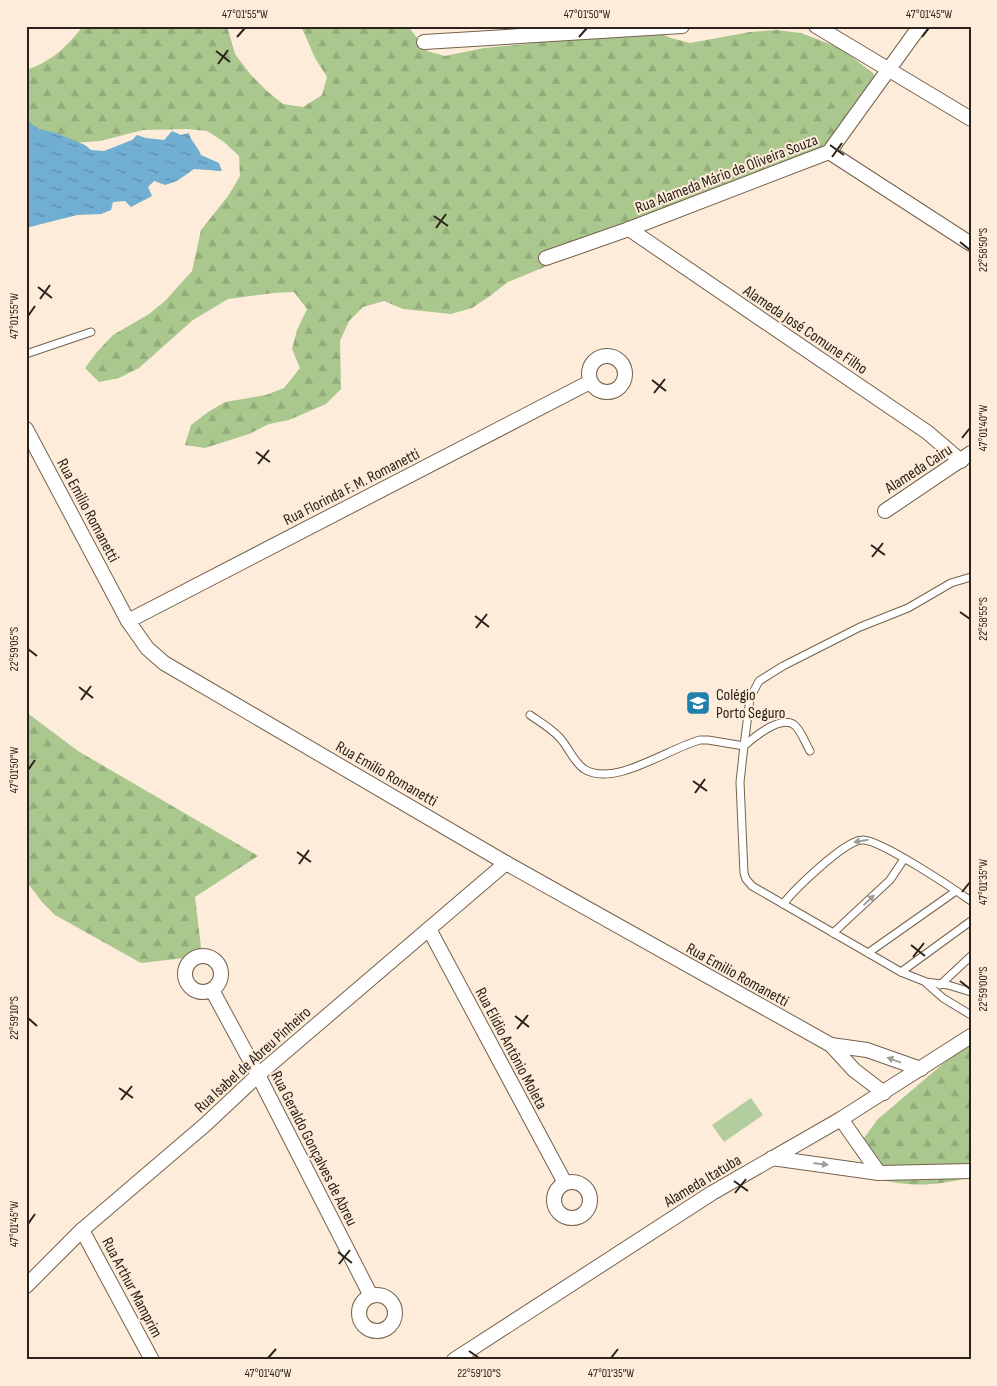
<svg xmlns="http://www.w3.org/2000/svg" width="997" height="1386" font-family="'Sofia Sans Condensed',sans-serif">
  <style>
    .forest { fill: url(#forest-firs) }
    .garden { fill: #b4cd9e }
    .water { fill: url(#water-ripples) }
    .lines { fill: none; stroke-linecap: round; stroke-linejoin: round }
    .lane-casing { stroke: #75624d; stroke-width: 9 }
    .street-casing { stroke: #75624d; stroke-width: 16 }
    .lane { stroke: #fff; stroke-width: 7 }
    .street { stroke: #fff; stroke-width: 14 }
    .oneway { fill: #a09c98 }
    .ticks { fill: none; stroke: #2b231b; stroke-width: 2 }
    .labels { text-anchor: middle; stroke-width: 4; stroke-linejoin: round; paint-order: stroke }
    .street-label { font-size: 16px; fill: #2b231b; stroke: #feecda }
    .poi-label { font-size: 16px; fill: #2b231b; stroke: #feecda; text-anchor: start }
    .neatline { fill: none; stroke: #2b231b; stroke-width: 2 }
    .ticks-label { font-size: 12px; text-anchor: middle; fill: #2b231b }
  </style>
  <defs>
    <pattern id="forest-firs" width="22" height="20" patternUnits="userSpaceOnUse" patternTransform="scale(1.25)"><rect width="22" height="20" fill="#aac78e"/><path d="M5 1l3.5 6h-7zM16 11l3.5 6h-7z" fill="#92ab7a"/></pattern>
    <pattern id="water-ripples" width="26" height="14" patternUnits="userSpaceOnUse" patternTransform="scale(1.25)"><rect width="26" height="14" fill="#70aed2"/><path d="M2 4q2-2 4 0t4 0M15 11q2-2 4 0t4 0" fill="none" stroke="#5c8daa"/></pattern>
  </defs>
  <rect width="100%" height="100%" fill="#feecda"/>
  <!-- forest -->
  <g class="forest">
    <path d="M83,26H227L235,54L251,75L267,91L283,104L303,107L322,95L327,77L315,58L301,26H408L427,51L445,56L484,48L525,44L544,40L652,30L671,38L690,43L750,32L777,30L801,33L840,48L873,73L880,83L854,126L816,154L747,184L508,282L490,296L472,308L451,314L403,309L384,301L363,307L349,321L340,341L341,389L326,404L289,420L269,424L249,434L205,448L185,445L191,425L208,412L225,402L266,395L284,388L300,368L292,349L297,330L307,309L294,292L274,293L228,299L193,320L139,368L119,378L99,382L85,368L97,352L113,335L149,314L165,301L192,271L201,230L228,196L240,176L239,156L224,142L207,131L187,129L143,130L100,141L73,143L26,132V70C51,62 67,47 83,26Z"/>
    <path d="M26,712L78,751L258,856L195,897L202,956L141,963L55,915L42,902L26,881Z"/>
    <path d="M971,1040V1177C935,1186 908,1188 872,1177L862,1160L864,1138L878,1119Z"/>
  </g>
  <!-- garden -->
  <path class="garden" d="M751,1098L763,1115L724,1142L712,1125Z"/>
  <!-- water -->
  <path class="water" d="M26,120L39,129L56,133L85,145L91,150L104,151L132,140L137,135L146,138L164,140L172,131L181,135L189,133C191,142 198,146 201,155L219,163L222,171L194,169L177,181L165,185L154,181L148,187L152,196L131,207L125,201L113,202L111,210L101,214L77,215L26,228Z"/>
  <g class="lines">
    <defs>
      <g id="lane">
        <path d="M26,354L91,332"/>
        <path d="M530,715C540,722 552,729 560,738C569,748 573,761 584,769C614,788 669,748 700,740H708L744,746L750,698L759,681L783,666L860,627L908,608L951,583L971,577"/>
        <path d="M810,751C805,743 801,729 793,724C779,716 753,738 744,746L740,782L744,873L746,879L752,886L901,972L926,982L948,985L971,992"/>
        <path d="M783,904C795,889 844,841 862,840C878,838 954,889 971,901"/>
        <path d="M833,933L890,880L904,859"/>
        <path d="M868,953L956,891"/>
        <path d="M901,972L971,921"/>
        <path d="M926,983L943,998L971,1015"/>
        <path d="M940,985L971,956"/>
      </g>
      <g id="street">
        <path d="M816,26L971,119"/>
        <path d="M424,42L682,26"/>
        <path d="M829,152L971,244"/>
        <path d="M629,229L927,432L961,461"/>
        <path d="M546,258L629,229L829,152L920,26"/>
        <circle cx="607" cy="374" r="18"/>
        <path d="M26,429L128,621L147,648L164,663L506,863L831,1045L854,1070L884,1093"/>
        <path d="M885,511L971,453"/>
        <path d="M128,621L590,382"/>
        <path d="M429,929L565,1183"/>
        <circle cx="203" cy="974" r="18"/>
        <path d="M212,990L258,1075L371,1296"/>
        <path d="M831,1045L867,1050L921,1069"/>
        <path d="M841,1119L879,1173"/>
        <path d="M772,1158L879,1173L971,1171"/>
        <circle cx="572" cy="1200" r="18"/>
        <path d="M82,1230L152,1360"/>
        <path d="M26,1286L82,1230L206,1124L258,1075L506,863"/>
        <circle cx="377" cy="1313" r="18"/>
        <path d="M454,1360L712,1193L841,1119L971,1036"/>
      </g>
    </defs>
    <!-- lane casing -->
    <use href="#lane" class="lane-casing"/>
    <!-- street casing -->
    <use href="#street" class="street-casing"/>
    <!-- lane -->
    <use href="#lane" class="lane"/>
    <!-- street -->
    <use href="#street" class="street"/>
  </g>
  <!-- one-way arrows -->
  <defs><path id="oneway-solid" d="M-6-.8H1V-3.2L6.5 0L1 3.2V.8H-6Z" transform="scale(1.25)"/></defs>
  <g class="oneway">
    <use href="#oneway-solid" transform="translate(861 841) rotate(171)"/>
    <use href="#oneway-solid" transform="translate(869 900) rotate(-43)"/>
    <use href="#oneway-solid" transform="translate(894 1060) rotate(-160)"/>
    <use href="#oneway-solid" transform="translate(821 1164) rotate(7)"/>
  </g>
  <!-- ticks -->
  <path class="ticks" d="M237,37L245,28M579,37L587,28M922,37L929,28M216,51L230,62M218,64L228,50M830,145L844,155M832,157L842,143M434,216L448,226M436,228L446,214M960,242L970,250M38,287L52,298M40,299L50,285M28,316L35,306M652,380L666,391M654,393L665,379M962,438L970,428M256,452L270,462M258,464L269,450M871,545L885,555M872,557L883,543M960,612L970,619M475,616L489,627M476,628L487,614M28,649L37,656M79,687L93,698M81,700L91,686M28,770L35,760M693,781L707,791M695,793L705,779M297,852L311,862M299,864L309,850M962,892L970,882M911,945L925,956M913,957L924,943M960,981L970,989M515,1016L529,1027M28,1018L37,1026M517,1029L528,1015M119,1088L133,1098M121,1100L132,1086M734,1181L748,1191M735,1193L746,1179M28,1224L35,1214M338,1252L352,1263M339,1264L350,1250M469,1351L479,1358M268,1358L276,1349M611,1358L618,1349"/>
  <!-- icons -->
  <defs>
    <symbol id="school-square" viewBox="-11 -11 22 22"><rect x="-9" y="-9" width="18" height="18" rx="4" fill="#1e80ab" stroke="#feecda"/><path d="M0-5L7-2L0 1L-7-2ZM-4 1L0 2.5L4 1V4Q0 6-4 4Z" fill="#fff"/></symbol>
  </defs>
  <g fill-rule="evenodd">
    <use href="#school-square" x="684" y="689" width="28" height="28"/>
  </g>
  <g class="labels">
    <!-- street labels -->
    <g class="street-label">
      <text transform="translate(726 173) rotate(-21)" y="6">Rua Alameda Mário de Oliveira Souza</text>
      <text transform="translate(806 329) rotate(34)" y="6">Alameda José Comune Filho</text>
      <text transform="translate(918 468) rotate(-33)" y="6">Alameda Cairu</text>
      <text transform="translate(351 486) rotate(-27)" y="6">Rua Florinda F. M. Romanetti</text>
      <text transform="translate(89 510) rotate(62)" y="6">Rua Emilio Romanetti</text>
      <text transform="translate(387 773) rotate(30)" y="6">Rua Emilio Romanetti</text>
      <text transform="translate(738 974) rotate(29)" y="6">Rua Emilio Romanetti</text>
      <text transform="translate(512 1048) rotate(62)" y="6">Rua Elídio Antônio Moleta</text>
      <text transform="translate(252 1059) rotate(-42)" y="6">Rua Isabel de Abreu Pinheiro</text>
      <text transform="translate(315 1148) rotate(63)" y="6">Rua Geraldo Gonçalves de Abreu</text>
      <text transform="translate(702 1180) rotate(-31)" y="6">Alameda Itatuba</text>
      <text transform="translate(133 1287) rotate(62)" y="6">Rua Arthur Mamprim</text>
    </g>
    <!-- poi labels -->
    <g class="poi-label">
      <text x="716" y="700">Colégio<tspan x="716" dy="18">Porto Seguro</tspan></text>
    </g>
  </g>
  <!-- border -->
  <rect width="997" height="1386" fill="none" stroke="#feecda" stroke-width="55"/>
  <rect x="28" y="28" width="942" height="1330" class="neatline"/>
  <g class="ticks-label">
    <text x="245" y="18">47°01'55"W</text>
    <text x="587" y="18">47°01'50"W</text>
    <text x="929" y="18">47°01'45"W</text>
    <text transform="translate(983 250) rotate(-90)" y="4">22°58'50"S</text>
    <text transform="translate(14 316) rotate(-90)" y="4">47°01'55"W</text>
    <text transform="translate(983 428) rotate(-90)" y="4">47°01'40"W</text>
    <text transform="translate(983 619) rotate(-90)" y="4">22°58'55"S</text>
    <text transform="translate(14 649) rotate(-90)" y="4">22°59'05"S</text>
    <text transform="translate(14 770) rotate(-90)" y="4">47°01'50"W</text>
    <text transform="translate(983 882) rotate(-90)" y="4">47°01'35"W</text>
    <text transform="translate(983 989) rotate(-90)" y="4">22°59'00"S</text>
    <text transform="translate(14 1018) rotate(-90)" y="4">22°59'10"S</text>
    <text transform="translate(14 1224) rotate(-90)" y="4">47°01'45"W</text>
    <text x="268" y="1377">47°01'40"W</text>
    <text x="479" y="1377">22°59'10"S</text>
    <text x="611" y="1377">47°01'35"W</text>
  </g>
</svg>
